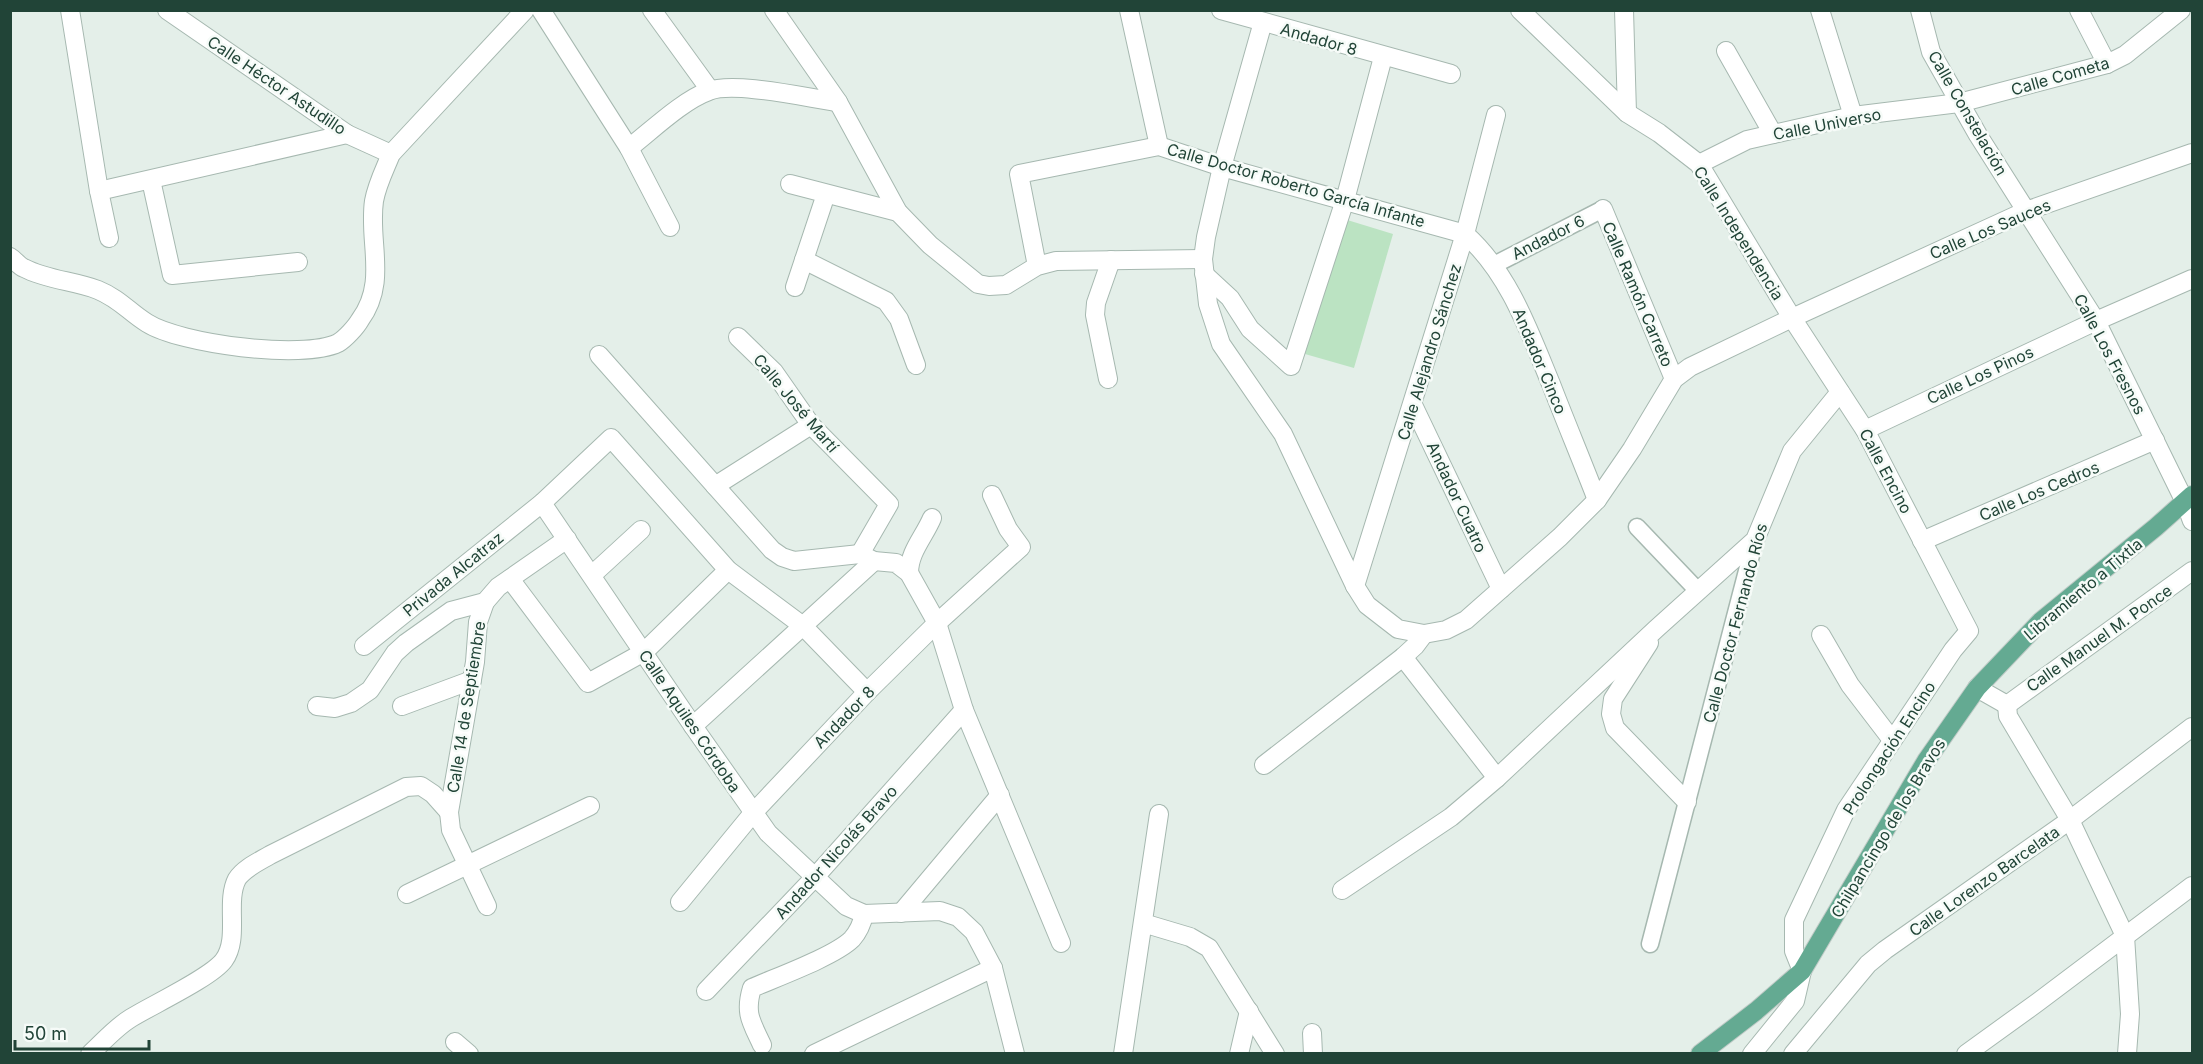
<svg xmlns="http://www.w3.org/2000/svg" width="2203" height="1064" font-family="Inter,sans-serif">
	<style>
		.green { fill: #bbe3c2 }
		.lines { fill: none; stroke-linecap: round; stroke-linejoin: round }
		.pedestrian-casing { stroke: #a6b8b0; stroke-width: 19 }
		.minor-casing { stroke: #a6b8b0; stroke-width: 20 }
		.tertiary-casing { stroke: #a6b8b0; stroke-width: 20 }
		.primary-casing { stroke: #c1cbc7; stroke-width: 20 }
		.pedestrian { stroke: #fff; stroke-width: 16 }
		.minor { stroke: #fff; stroke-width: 18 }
		.tertiary { stroke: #fff; stroke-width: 18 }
		.primary { stroke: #64aa92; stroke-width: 18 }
		.labels { text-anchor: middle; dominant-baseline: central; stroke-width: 5; stroke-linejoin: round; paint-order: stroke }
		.street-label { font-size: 16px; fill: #214437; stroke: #f6fbf8 }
	</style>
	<rect width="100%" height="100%" fill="#e4efe9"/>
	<path class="green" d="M 1344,219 L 1393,234 L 1354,368 L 1305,354 Z"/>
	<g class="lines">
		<defs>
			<g id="pedestrian">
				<path d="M 1494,265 L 1603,209"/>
				<path d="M 1637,527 L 1698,591"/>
				<path d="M 1650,944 L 1755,540"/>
			</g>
			<g id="minor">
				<path d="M 70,10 L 99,191 L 109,238"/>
				<path d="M 167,10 L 347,134 L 391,154"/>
				<path d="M 541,10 L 629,148 L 670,227"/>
				<path d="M 652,10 L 710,90"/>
				<path d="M 774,10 L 838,102 L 898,212 L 930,245 L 978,284 L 989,286 L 1006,285 L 1037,266 L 1056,261 L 1203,259"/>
				<path d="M 1129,10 L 1159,146"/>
				<path d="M 1221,10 L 1451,74"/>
				<path d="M 1520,10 L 1627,113 L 1659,133 L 1699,164 L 1792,318 L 1865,430 L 1969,631 L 1953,650 L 1846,810 L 1794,920 L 1794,951 L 1802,971"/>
				<path d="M 1624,10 L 1627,113"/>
				<path d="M 1820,10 L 1853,116"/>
				<path d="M 1920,10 L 1931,52 L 1978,135 L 2096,321 L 2185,502 L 2192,521"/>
				<path d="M 2079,10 L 2107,64"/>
				<path d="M 1263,22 L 1222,167 L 1206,237 L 1203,259 L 1208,304 L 1221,344 L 1283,434 L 1355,586 L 1367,605 L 1398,629 L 1424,634 L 1446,630 L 1466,620 L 1560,537 L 1597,500 L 1632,449 L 1674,379 L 1690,367 L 1792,318 L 2026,211 L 2192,153"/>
				<path d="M 1726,51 L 1773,134"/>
				<path d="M 629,148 C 651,131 683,100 709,91 C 734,81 808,98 838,102"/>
				<path d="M 1699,164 L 1747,140 L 1853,116 L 1959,103 L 2107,64 L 2125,55 L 2181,10"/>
				<path d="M 151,180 L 172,275 L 298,262"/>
				<path d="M 790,184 L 898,212"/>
				<path d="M 99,191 L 347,134"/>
				<path d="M 1603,209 L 1674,379"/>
				<path d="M 10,257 C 15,260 19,266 24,268 C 47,280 75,281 98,290 C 120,299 129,312 147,323 C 180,344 303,360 338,343 C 345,339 356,327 360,320 C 388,282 368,242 374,201 C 377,184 385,169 391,154 L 525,10"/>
				<path d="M 804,260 L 886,301 L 899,319 L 916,365"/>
				<path d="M 1037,266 L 1019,174 L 1159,146 L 1222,167 L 1465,234 C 1509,273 1529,331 1551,384 C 1566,423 1582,461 1597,500"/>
				<path d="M 1204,274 L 1230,298 L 1250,329 L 1291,366 L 1345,200 L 1383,57"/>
				<path d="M 795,287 L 826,194"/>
				<path d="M 738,337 L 774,372 L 811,425 L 889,504 L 860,554"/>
				<path d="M 599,355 L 772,550 L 782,557 L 794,561 L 860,554 L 874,561 L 896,563 L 909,573 L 937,623 L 964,710 L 1061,943"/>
				<path d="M 1108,379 L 1095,315 L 1096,303 L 1111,260"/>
				<path d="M 1413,405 L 1501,589"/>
				<path d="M 1865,430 L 2096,321 L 2192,279"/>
				<path d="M 715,486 L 811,425"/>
				<path d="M 542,503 L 693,726 L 768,833 L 846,906 L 864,914 L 940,911 L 958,917 L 974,932 L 993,968 L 1015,1054"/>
				<path d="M 1922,541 L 2155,440"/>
				<path d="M 909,573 C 909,552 924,537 932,518"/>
				<path d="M 592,575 L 641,530"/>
				<path d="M 510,579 L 588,683 L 644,652 L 728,570"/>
				<path d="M 1355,586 L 1465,234 L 1496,115"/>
				<path d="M 485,602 L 478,622 L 475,662 L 449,812 L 451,830 L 487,906"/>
				<path d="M 1821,635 L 1850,685 L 1892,740"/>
				<path d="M 1649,643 L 1613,699 L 1611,714 L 1615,728 L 1687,802"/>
				<path d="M 364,646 L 542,503 L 611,438 L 728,570 L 803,626 L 867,692"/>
				<path d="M 1403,657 L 1497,778"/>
				<path d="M 1977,688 L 2007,705"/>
				<path d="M 2007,705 L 2008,716 L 2070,820 L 2125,936 L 2130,1014 L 2127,1054"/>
				<path d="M 2007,705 L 2192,571"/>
				<path d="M 317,706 L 335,708 L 351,703 L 370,690 L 395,653 L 406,643 L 451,611 L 485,602 L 498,587 L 567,539"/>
				<path d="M 402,706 L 472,680"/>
				<path d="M 693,726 L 874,561"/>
				<path d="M 1264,765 L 1403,657 L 1415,646 L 1424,634"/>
				<path d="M 1342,890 L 1451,817 L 1497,778 L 1656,629 L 1755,540 L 1792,451 L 1840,392"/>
				<path d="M 407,894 L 590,806"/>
				<path d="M 680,902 L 753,813 L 867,692 L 937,623 L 1021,547 L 1008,529 L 992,495"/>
				<path d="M 901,913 L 1000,795"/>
				<path d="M 1143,923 L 1190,937 L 1209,948 L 1275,1054"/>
				<path d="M 706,991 L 815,877 L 964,710"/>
				<path d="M 1312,1033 L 1313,1054"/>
				<path d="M 455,1042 L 469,1054"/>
				<path d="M 762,1045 C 752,1023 744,1014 752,988 C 777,977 835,956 852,939 C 859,931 862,924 864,914"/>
				<path d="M 90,1054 C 103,1042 116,1027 131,1018 C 152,1005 212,977 224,960 C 240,938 225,902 237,879 C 244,868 260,861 270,855 L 406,787 L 421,786 L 433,794 L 449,812"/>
				<path d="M 814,1054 L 993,968"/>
				<path d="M 1123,1054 L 1159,814"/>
				<path d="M 1239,1054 L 1249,1011"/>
				<path d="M 1793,1054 L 1868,964 L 1885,950 L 2070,820 L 2192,727"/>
				<path d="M 1966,1054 L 2038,1002 L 2192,886"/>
			</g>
			<path id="tertiary" d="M 1752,1054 L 1795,1001 L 1802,971"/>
			<path id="primary" d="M 1700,1054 L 1756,1011 L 1802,971 L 1926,761 L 1977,688 L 2041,621 L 2156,527 L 2192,495"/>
		</defs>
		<use href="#pedestrian" class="pedestrian-casing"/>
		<use href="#minor" class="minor-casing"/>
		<use href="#tertiary" class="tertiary-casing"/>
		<use href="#primary" class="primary-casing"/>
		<use href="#pedestrian" class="pedestrian"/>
		<use href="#minor" class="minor"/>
		<use href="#tertiary" class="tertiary"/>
		<use href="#primary" class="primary"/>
	</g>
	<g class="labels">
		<g class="street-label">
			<text transform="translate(1319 39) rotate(16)">Andador 8</text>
			<text transform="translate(2060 76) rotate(-16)">Calle Cometa</text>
			<text transform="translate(277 85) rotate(34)">Calle Héctor Astudillo</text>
			<text transform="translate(1968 113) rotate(60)">Calle Constelación</text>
			<text transform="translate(1827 124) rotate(-11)">Calle Universo</text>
			<text transform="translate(1296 185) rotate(16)">Calle Doctor Roberto García Infante</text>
			<text transform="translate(1990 229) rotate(-23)">Calle Los Sauces</text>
			<text transform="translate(1739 233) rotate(58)">Calle Independencia</text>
			<text transform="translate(1548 237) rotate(-27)">Andador 6</text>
			<text transform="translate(1638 294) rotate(67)">Calle Ramón Carreto</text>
			<text transform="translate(1429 352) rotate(-73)">Calle Alejandro Sánchez</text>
			<text transform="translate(2110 354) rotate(62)">Calle Los Fresnos</text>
			<text transform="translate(1540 361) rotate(67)">Andador Cinco</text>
			<text transform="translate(1980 375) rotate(-25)">Calle Los Pinos</text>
			<text transform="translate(796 403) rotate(50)">Calle José Martí</text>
			<text transform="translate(1886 471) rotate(62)">Calle Encino</text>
			<text transform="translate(2039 491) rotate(-23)">Calle Los Cedros</text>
			<text transform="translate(1457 497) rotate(65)">Andador Cuatro</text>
			<text transform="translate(453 574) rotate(-39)">Privada Alcatraz</text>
			<text transform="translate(2083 589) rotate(-40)">Libramiento a Tixtla</text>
			<text transform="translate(1735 623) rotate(-75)">Calle Doctor Fernando Ríos</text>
			<text transform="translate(2099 638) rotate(-35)">Calle Manuel M. Ponce</text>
			<text transform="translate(466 707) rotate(-81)">Calle 14 de Septiembre</text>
			<text transform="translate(844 717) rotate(-46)">Andador 8</text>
			<text transform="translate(690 721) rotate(56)">Calle Aquiles Córdoba</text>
			<text transform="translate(1889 748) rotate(-57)">Prolongación Encino</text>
			<text transform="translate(1888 828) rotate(-59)">Chilpancingo de los Bravos</text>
			<text transform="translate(836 852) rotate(-48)">Andador Nicolás Bravo</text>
			<text transform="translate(1984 881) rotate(-35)">Calle Lorenzo Barcelata</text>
		</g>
	</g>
	<rect width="2203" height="1064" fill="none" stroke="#214437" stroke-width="24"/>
	<path d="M15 1040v9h134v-9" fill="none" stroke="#214437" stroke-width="3"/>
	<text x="24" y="1040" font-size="18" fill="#214437" stroke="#f6fbf8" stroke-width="4.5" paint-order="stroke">50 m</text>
</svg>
